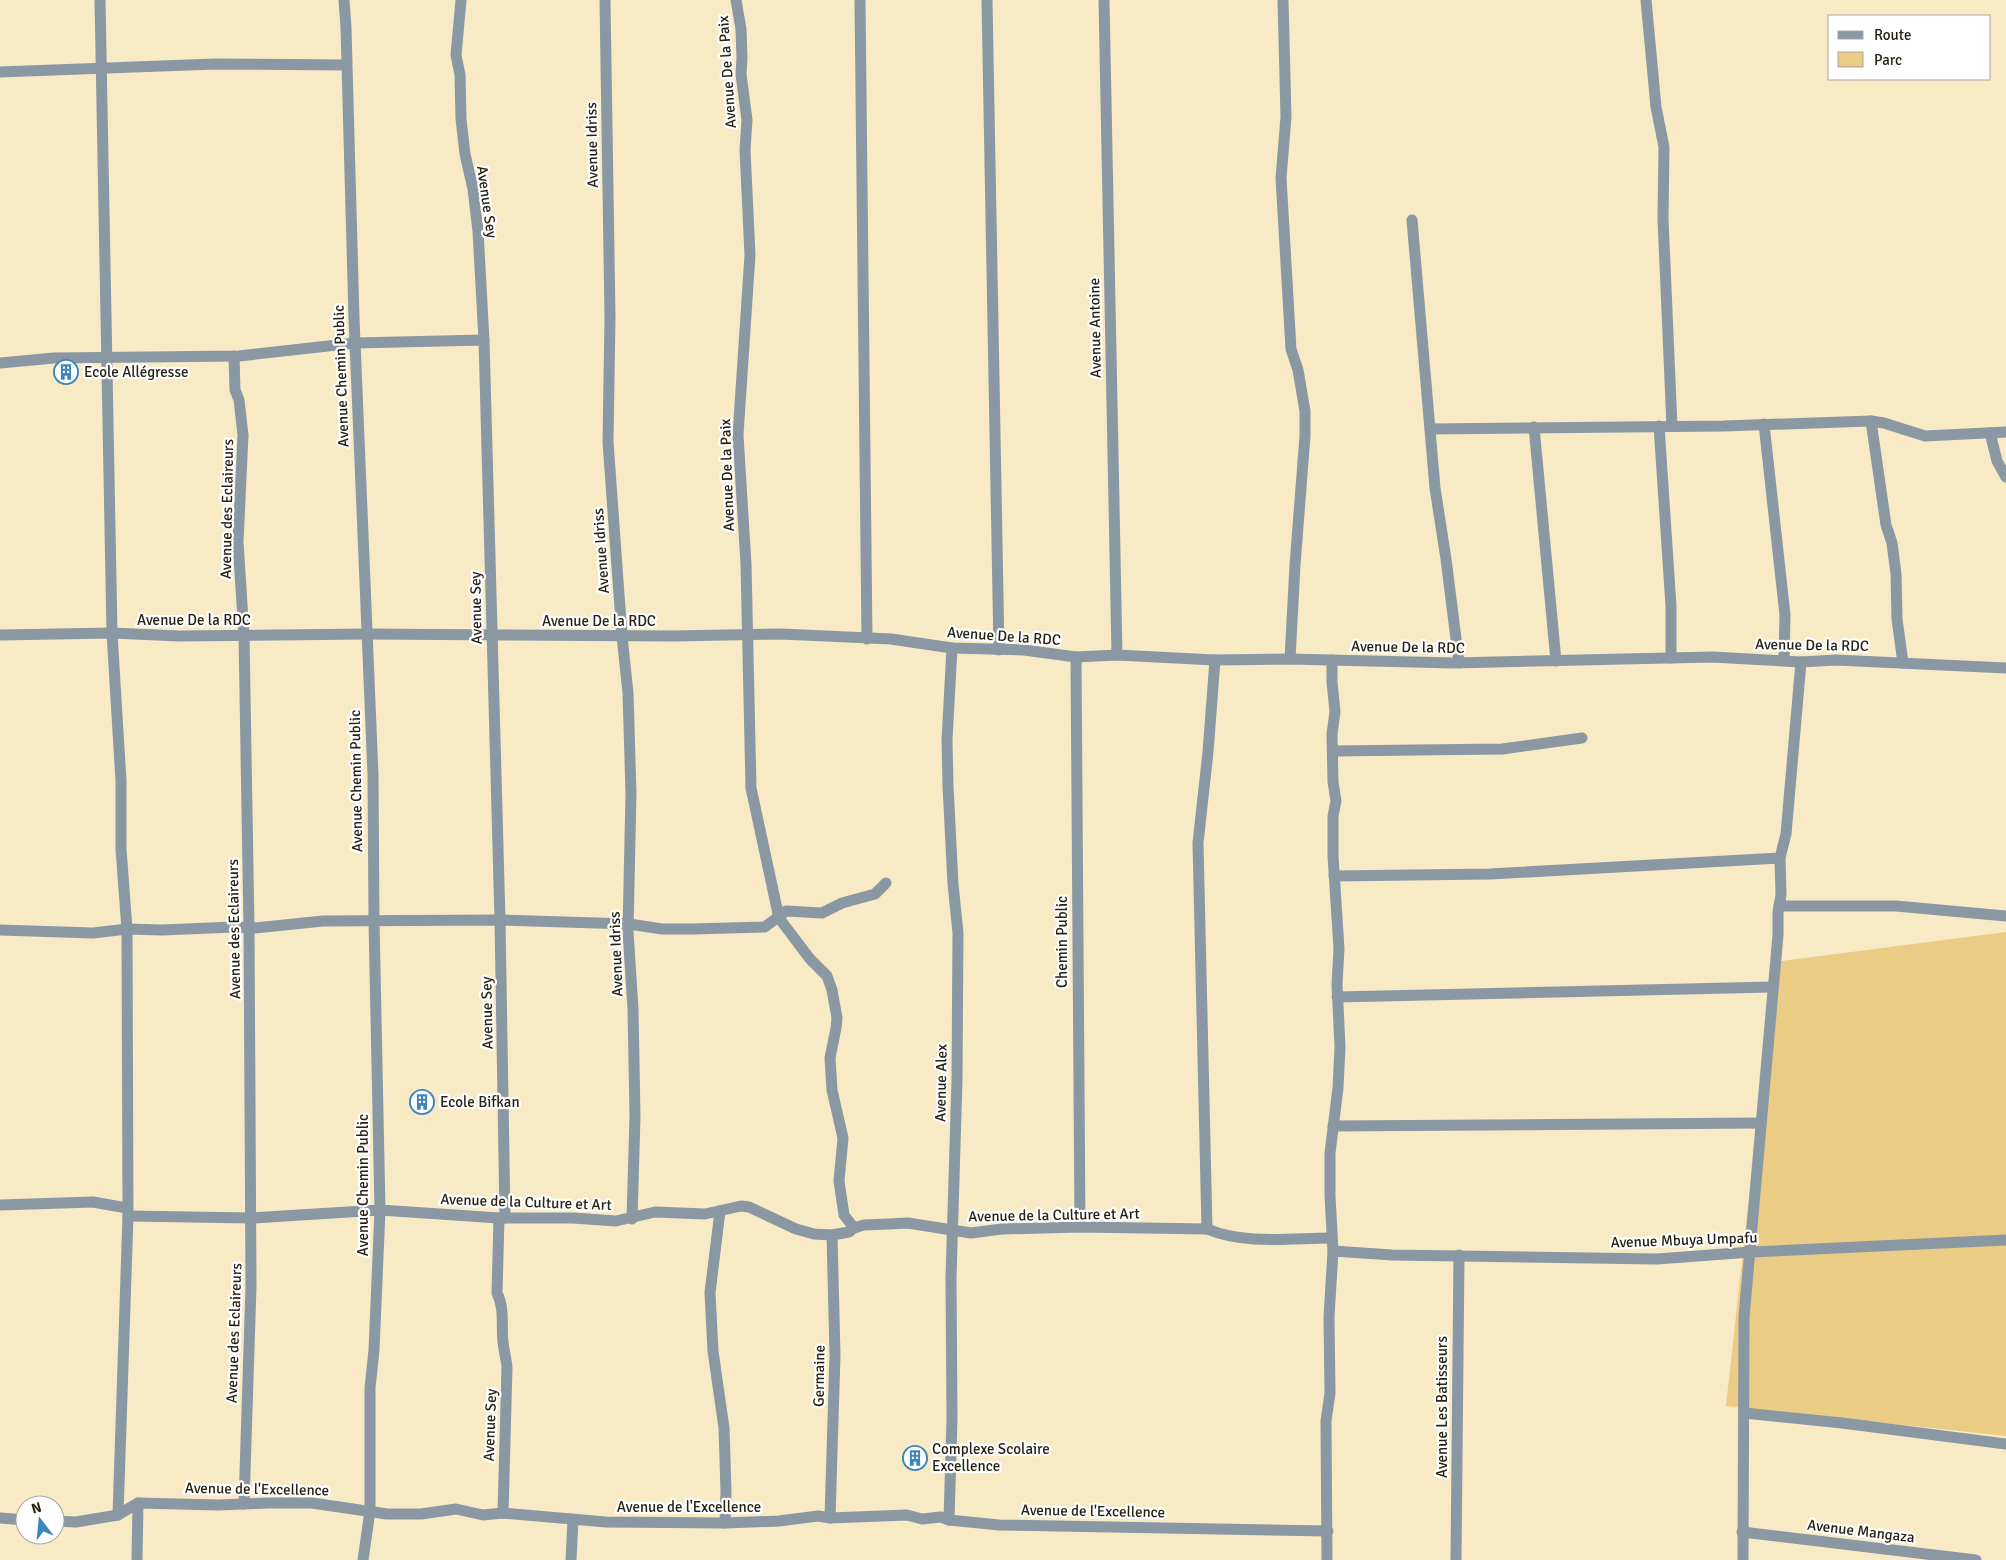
<svg xmlns="http://www.w3.org/2000/svg" width="2006" height="1560" font-family="Signika,sans-serif">
	<style>
		.green { fill: #eacc85 }
		.lines { fill: none; stroke-linecap: round; stroke-linejoin: round }
		.minor { stroke: #8a98a3; stroke-width: 11 }
		.labels { text-anchor: middle; dominant-baseline: central; stroke-width: 4.5; stroke-linejoin: round; paint-order: stroke }
		.street-label { font-size: 15px; fill: #272214; stroke: #fff }
		.poi-label { font-size: 15px; fill: #272214; stroke: #fff; text-anchor: start }
	</style>
	<rect width="100%" height="100%" fill="#f9eac6"/>
	<path class="green" d="M 2006,932 L 2006,1436 L 1726,1406 L 1775,962 Z"/>
	<g class="lines">
		<g class="minor">
			<path d="M 100,0 L 112,633 L 121,781 L 121,849 L 127,929 L 128,1216 L 118,1515"/>
			<path d="M 344,0 L 346,28 L 354,318 L 373,775 L 374,921 L 380,1210 L 374,1350 L 370,1388 L 370,1511 L 363,1560"/>
			<path d="M 461,0 L 456,55 L 460,75 L 461,119 L 465,154 L 473,189 L 478,231 L 484,340 L 500,920 L 505,1218"/>
			<path d="M 605,0 L 610,317 L 608,442 L 622,636 L 628,693 L 631,793 L 628,931 L 633,1009 L 635,1116 L 632,1219"/>
			<path d="M 736,0 L 741,29 L 742,58 L 741,74 L 747,120 L 745,150 L 750,255 L 738,435 L 746,564 L 751,788 L 779,918 L 810,959 L 827,976 L 832,990 L 837,1018 L 836,1028 L 830,1058 L 832,1090 L 843,1138 L 839,1181 L 844,1215 L 854,1228"/>
			<path d="M 860,0 L 867,639"/>
			<path d="M 987,0 L 999,650"/>
			<path d="M 1104,0 L 1117,655"/>
			<path d="M 1283,0 L 1286,117 L 1281,178 L 1291,349 L 1298,370 L 1305,411 L 1305,436 L 1295,565 L 1290,659"/>
			<path d="M 1646,0 L 1656,107 L 1664,147 L 1663,219 L 1672,426"/>
			<path d="M 0,72 L 215,64 L 346,65"/>
			<path d="M 1412,220 L 1435,488 L 1446,559 L 1459,663"/>
			<path d="M 234,356 L 235,390 L 239,400 L 243,435 L 238,542 L 244,635 L 249,927 L 251,1286 L 244,1504"/>
			<path d="M 0,363 L 54,358 L 239,356 L 355,343 L 484,340"/>
			<path d="M 1871,421 L 1886,525 L 1892,543 L 1896,574 L 1897,619 L 1903,663"/>
			<path d="M 1764,424 L 1785,615 L 1784,660"/>
			<path d="M 1659,426 L 1671,606 L 1671,658"/>
			<path d="M 1534,427 L 1556,661"/>
			<path d="M 1430,429 L 1724,426 L 1871,421 L 1884,423 L 1925,436 L 2006,432"/>
			<path d="M 1990,433 L 1997,461 L 2006,477"/>
			<path d="M 0,635 L 112,633 L 179,636 L 366,634 L 674,636 L 781,634 L 891,639 L 952,648 L 1024,650 L 1076,657 L 1117,655 L 1215,660 L 1290,659 L 1453,663 L 1712,657 L 1801,662 L 1836,660 L 2006,668"/>
			<path d="M 1076,657 L 1080,1227"/>
			<path d="M 1333,751 L 1502,749 L 1582,738"/>
			<path d="M 1334,876 L 1490,874 L 1780,858"/>
			<path d="M 1779,906 L 1896,906 L 2006,916"/>
			<path d="M 0,930 L 93,933 L 127,929 L 162,930 L 234,927 L 255,928 L 323,921 L 500,920 L 629,924 L 662,929 L 693,929 L 765,927 L 786,911 L 822,913 L 842,903 L 875,894 L 886,883"/>
			<path d="M 1337,997 L 1772,987"/>
			<path d="M 1333,1126 L 1761,1123"/>
			<path d="M 0,1205 L 93,1202 L 127,1208"/>
			<path d="M 720,1211 L 710,1293 L 713,1351 L 724,1428 L 726,1492 L 725,1523"/>
			<path d="M 128,1216 L 252,1218 L 380,1210 L 499,1218 L 573,1218 L 616,1221 L 655,1212 L 705,1214 L 741,1206 L 749,1207 L 796,1229 L 814,1234 L 832,1235 L 849,1232 L 854,1228 L 864,1225 L 888,1224 L 908,1223 L 971,1233 L 1002,1229 L 1080,1227 L 1207,1229 C 1245,1245 1292,1238 1331,1238"/>
			<path d="M 499,1218 L 497,1293 C 505,1309 501,1326 503,1342 C 504,1351 506,1358 507,1367 L 503,1513"/>
			<path d="M 1207,1229 L 1198,843 L 1208,752 L 1215,660"/>
			<path d="M 1333,1251 L 1392,1255 L 1657,1259 L 1751,1252 L 2006,1240"/>
			<path d="M 1744,1413 L 1842,1423 L 2006,1444"/>
			<path d="M 0,1518 L 25,1520"/>
			<path d="M 830,1518 L 835,1355 L 832,1235"/>
			<path d="M 949,1520 L 952,1418 L 951,1278 L 957,1080 L 958,933 L 953,884 L 948,786 L 947,740 L 952,648"/>
			<path d="M 55,1521 L 76,1522 L 118,1515 L 138,1503 L 218,1505 L 270,1503 L 312,1503 L 387,1514 L 421,1514 L 456,1509 L 483,1515 L 503,1513 L 606,1522 L 725,1523 L 779,1521 L 818,1516 L 830,1518 L 907,1515 L 922,1519 L 941,1517 L 949,1520 L 999,1525 L 1328,1531"/>
			<path d="M 1742,1532 L 1976,1560"/>
			<path d="M 137,1560 L 138,1503"/>
			<path d="M 571,1560 L 573,1520"/>
			<path d="M 1327,1560 L 1326,1421 L 1330,1393 L 1329,1317 L 1333,1251 L 1330,1196 L 1330,1153 L 1338,1088 L 1340,1047 L 1337,984 L 1339,949 L 1333,856 L 1333,816 L 1336,801 L 1333,782 L 1332,734 L 1335,712 L 1332,682 L 1332,660"/>
			<path d="M 1456,1560 L 1459,1255"/>
			<path d="M 1743,1560 L 1744,1317 L 1778,935 L 1778,912 L 1781,895 L 1780,858 L 1786,834 L 1801,662"/>
		</g>
	</g>
	<defs>
		<symbol id="building-ring" viewBox="-11 -11 22 22"><circle r="9.5" fill="#fff" stroke="#3d86ba" stroke-width="1.5"/><path d="M-4-6H4V6H1V3H-1V6H-4ZM-2.5-4.3h1.7v1.8h-1.7ZM.8-4.3h1.7v1.8H.8ZM-2.5-1h1.7V.8h-1.7ZM.8-1h1.7V.8H.8Z" fill="#3d86ba"/></symbol>
	</defs>
	<g fill-rule="evenodd">
		<use href="#building-ring" x="52" y="358" width="28" height="28"/>
		<use href="#building-ring" x="408" y="1088" width="28" height="28"/>
		<use href="#building-ring" x="901" y="1444" width="28" height="28"/>
	</g>
	<g class="labels">
		<g class="street-label">
			<text transform="translate(727 72) rotate(-94)">Avenue De la Paix</text>
			<text transform="translate(592 145) rotate(-91)">Avenue Idriss</text>
			<text transform="translate(487 202) rotate(82)">Avenue Sey</text>
			<text transform="translate(1095 328) rotate(-91)">Avenue Antoine</text>
			<text transform="translate(341 376) rotate(-92)">Avenue Chemin Public</text>
			<text transform="translate(727 475) rotate(-92)">Avenue De la Paix</text>
			<text transform="translate(227 509) rotate(-89)">Avenue des Eclaireurs</text>
			<text transform="translate(601 551) rotate(-94)">Avenue Idriss</text>
			<text transform="translate(476 608) rotate(-91)">Avenue Sey</text>
			<text x="194" y="620">Avenue De la RDC</text>
			<text x="599" y="621">Avenue De la RDC</text>
			<text transform="translate(1004 636) rotate(4)">Avenue De la RDC</text>
			<text transform="translate(1812 645) rotate(1)">Avenue De la RDC</text>
			<text transform="translate(1408 647) rotate(1)">Avenue De la RDC</text>
			<text transform="translate(356 781) rotate(-91)">Avenue Chemin Public</text>
			<text transform="translate(234 929) rotate(-91)">Avenue des Eclaireurs</text>
			<text transform="translate(1062 942) rotate(-90)">Chemin Public</text>
			<text transform="translate(616 954) rotate(-92)">Avenue Idriss</text>
			<text transform="translate(487 1013) rotate(-91)">Avenue Sey</text>
			<text transform="translate(941 1083) rotate(-89)">Avenue Alex</text>
			<text transform="translate(363 1185) rotate(-90)">Avenue Chemin Public</text>
			<text transform="translate(526 1202) rotate(2)">Avenue de la Culture et Art</text>
			<text transform="translate(1054 1215) rotate(-1)">Avenue de la Culture et Art</text>
			<text transform="translate(1684 1240) rotate(-2)">Avenue Mbuya Umpafu</text>
			<text transform="translate(234 1333) rotate(-88)">Avenue des Eclaireurs</text>
			<text transform="translate(819 1376) rotate(-89)">Germaine</text>
			<text transform="translate(1442 1407) rotate(-90)">Avenue Les Batisseurs</text>
			<text transform="translate(490 1425) rotate(-88)">Avenue Sey</text>
			<text transform="translate(257 1489) rotate(1)">Avenue de l'Excellence</text>
			<text x="689" y="1507">Avenue de l'Excellence</text>
			<text transform="translate(1093 1511) rotate(1)">Avenue de l'Excellence</text>
			<text transform="translate(1861 1531) rotate(7)">Avenue Mangaza</text>
		</g>
		<g class="poi-label">
			<text x="84" y="372">Ecole Allégresse</text>
			<text x="440" y="1102">Ecole Bifkan</text>
			<text x="932" y="1449">Complexe Scolaire<tspan x="932" dy="17">Excellence</tspan></text>
		</g>
	</g>
	<rect x="1828" y="15" width="162" height="65" fill="#ffffff" stroke="#a9a7a1"/>
	<rect x="1838" y="31" width="25" height="8" fill="#8a98a3" stroke="#a9a7a1"/>
	<text x="1874" y="40" font-size="15" fill="#272214">Route</text>
	<rect x="1838" y="52" width="25" height="15" fill="#eacc85" stroke="#a9a7a1"/>
	<text x="1874" y="65" font-size="15" fill="#272214">Parc</text>
	<g transform="translate(40 1520) rotate(344)"><circle r="24" fill="#ffffff" stroke="#a9a7a1"/>
	<path d="M0-4L9 19L0 12L-9 19Z" fill="#3d86ba"/>
	<text y="-8" font-size="14" font-weight="bold" text-anchor="middle" fill="#272214">N</text>
	</g>
</svg>
